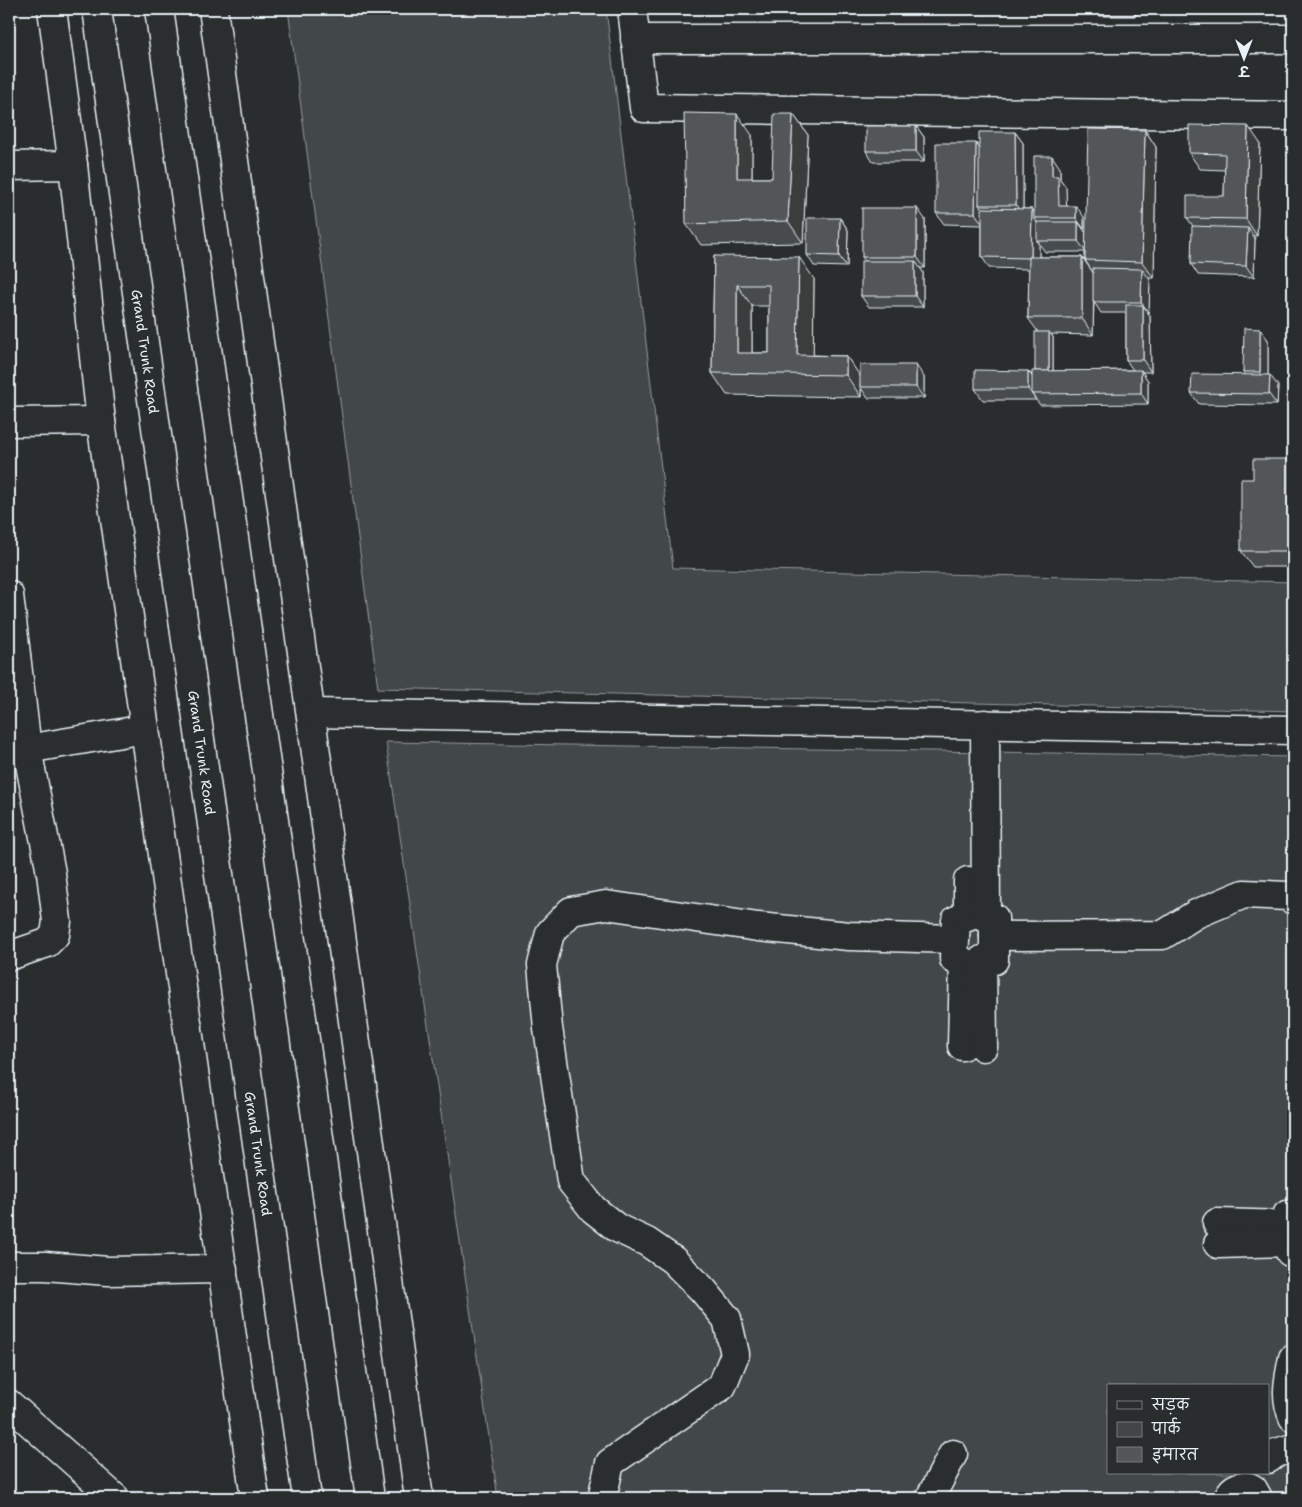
<svg xmlns="http://www.w3.org/2000/svg" width="1302" height="1507" font-family="'Shantell Sans','Playpen Sans Deva',sans-serif">
	<style>
		.green { fill: #424648; stroke: #959ca0; fill-rule: evenodd }
		.lines { fill: none; stroke-linecap: round; stroke-linejoin: round }
		.minor-casing { stroke: #e8f1f8; stroke-width: 31 }
		.highway-casing { stroke: #e8f1f8; stroke-width: 31 }
		.minor { stroke: #2a2d2e; stroke-width: 28 }
		.highway { stroke: #2a2d2e; stroke-width: 28 }
		.wall { fill: #474b4d; stroke: #e8f1f8; fill-rule: evenodd }
		.shaded-wall { fill: #3a3d3e; stroke: #e8f1f8 }
		.building { fill: #535759; stroke: #e8f1f8; fill-rule: evenodd }
		.labels { text-anchor: middle; dominant-baseline: central; stroke-width: 5; stroke-linejoin: round; paint-order: stroke }
		.street-label { font-size: 14px; fill: #e8f1f8; stroke: #2a2d2e }
	</style>
	<rect width="100%" height="100%" fill="#2a2d2e"/>
	<filter id="ink" filterUnits="userSpaceOnUse"><feTurbulence type="fractalNoise" baseFrequency=".02" numOctaves="2"/><feDisplacementMap in="SourceGraphic" scale="10" xChannelSelector="R" yChannelSelector="G"/><feConvolveMatrix kernelMatrix="1 2 1 2 8 2 1 2 1" color-interpolation-filters="sRGB"/></filter>
	<g filter="url(#ink)">
		<g class="green">
			<path d="M 288,9 L 606,9 L 673,568 L 1293,582 L 1293,711 L 378,688 Z"/>
			<path d="M 386,742 L 1293,757 L 1293,1498 L 498,1498 ZM 1108,1386 L 1268,1386 L 1268,1473 L 1108,1473 Z"/>
		</g>
		<g class="lines">
			<defs>
				<g id="minor">
					<path d="M 52,9 L 73,165 L 101,421 L 255,1498"/>
					<path d="M 213,9 L 419,1498"/>
					<path d="M 632,9 L 644,108 L 1293,116"/>
					<path d="M 635,39 L 1293,39"/>
					<path d="M 9,166 L 73,165"/>
					<path d="M 9,422 L 101,421"/>
					<path d="M 9,595 L 27,749 L 51,873 L 57,921 L 55,935 L 47,943 L 9,956"/>
					<path d="M 312,713 L 1293,730"/>
					<path d="M 27,749 L 145,729"/>
					<path d="M 994,936 L 1163,935 L 1196,914 L 1244,894 L 1288,896 L 1293,900"/>
					<path d="M 962,1046 L 964,962 L 954,959 L 956,920 L 968,917 L 968,881"/>
					<path d="M 983,1047 L 982,960 L 994,960 L 994,918 L 986,918 L 985,724"/>
					<path d="M 1217,1223 L 1288,1225 L 1287,1215 L 1293,1214"/>
					<path d="M 1218,1244 L 1289,1242 L 1290,1252 L 1293,1252"/>
					<path d="M 9,1266 L 45,1266 L 108,1271 L 223,1269"/>
					<path d="M 1293,1358 C 1289,1379 1284,1396 1293,1417"/>
					<path d="M 9,1404 L 115,1498"/>
					<path d="M 1268,1459 L 1276,1453 L 1293,1448"/>
					<path d="M 605,1498 L 603,1494 L 610,1463 L 722,1386 L 735,1354 L 727,1319 L 703,1290 L 673,1260 L 647,1242 L 617,1228 L 593,1209 L 571,1181 L 548,1028 L 542,965 L 550,933 L 571,911 L 606,905 L 758,927 L 849,936 L 955,939"/>
					<path d="M 930,1498 L 953,1454"/>
					<path d="M 1228,1498 C 1232,1487 1243,1483 1253,1489 L 1258,1498"/>
				</g>
				<g id="highway">
					<path id="s1" d="M 97,9 L 307,1498"/>
					<path d="M 159,9 L 370,1498"/>
				</g>
			</defs>
			<use href="#minor" class="minor-casing"/>
			<use href="#highway" class="highway-casing"/>
			<use href="#minor" class="minor"/>
			<use href="#highway" class="highway"/>
		</g>
		<g class="wall">
			<path d="M 1095,9 L 1136,9 L 1136,16 L 1100,16 Z"/>
			<path d="M 1141,9 L 1176,9 L 1176,11 L 1143,11 Z"/>
			<path d="M 793,114 L 808,135 L 803,243 L 701,245 L 686,224 L 752,135 L 752,178 L 772,178 Z"/>
			<path d="M 916,126 L 924,137 L 924,162 L 873,162 L 866,151 Z"/>
			<path d="M 1145,130 L 1156,147 L 1154,278 L 1148,278 L 1150,280 L 1149,313 L 1148,313 L 1150,316 L 1151,372 L 1142,372 L 1148,381 L 1148,404 L 1040,405 L 1036,400 L 983,400 L 975,389 L 1028,371 L 1032,375 L 1035,371 L 1038,332 L 1028,318 L 1029,269 L 989,268 L 982,257 L 982,225 L 944,224 L 936,213 L 976,143 L 979,148 L 1015,132 L 1023,143 L 1023,209 L 1032,209 L 1034,212 L 1060,168 L 1060,179 L 1066,187 L 1066,206 L 1084,217 L 1084,229 L 1083,229 L 1086,233 ZM 1039,243 L 1045,252 L 1085,252 L 1085,260 L 1093,273 L 1082,257 L 1039,257 ZM 1094,302 L 1101,313 L 1126,313 L 1126,360 L 1133,370 L 1053,371 L 1053,337 L 1051,334 L 1093,335 Z"/>
			<path d="M 1260,143 L 1257,236 L 1253,236 L 1255,239 L 1254,277 L 1198,275 L 1191,264 L 1193,226 L 1187,218 L 1224,196 L 1225,170 L 1200,169 L 1189,153 Z"/>
			<path d="M 840,218 L 848,230 L 847,267 L 814,266 L 807,255 Z"/>
			<path d="M 925,219 L 925,268 L 920,268 L 923,272 L 923,307 L 869,307 L 861,296 L 865,261 L 862,257 Z"/>
			<path d="M 714,256 L 814,279 L 813,355 L 846,356 L 860,376 L 924,377 L 924,398 L 868,398 L 861,388 L 861,397 L 727,395 L 712,373 ZM 752,306 L 769,306 L 769,353 L 752,353 Z"/>
			<path d="M 1260,329 L 1268,340 L 1268,375 L 1278,386 L 1277,405 L 1199,404 L 1191,393 L 1245,375 L 1243,372 Z"/>
			<path d="M 1293,459 L 1293,567 L 1253,567 L 1241,551 L 1253,479 Z"/>
		</g>
		<g class="shaded-wall">
			<path d="M 1131,9 L 1136,9 L 1136,16 Z"/>
			<path d="M 737,114 L 752,135 L 752,200 L 737,178 Z"/>
			<path d="M 793,114 L 808,135 L 803,243 L 788,221 Z"/>
			<path d="M 916,126 L 924,137 L 924,162 L 916,151 Z"/>
			<path d="M 1248,126 L 1260,143 L 1257,236 L 1246,219 Z"/>
			<path d="M 1145,130 L 1156,147 L 1154,278 L 1142,262 Z"/>
			<path d="M 1015,132 L 1023,143 L 1023,216 L 1016,205 Z"/>
			<path d="M 976,143 L 984,155 L 979,205 L 983,210 L 983,225 L 975,213 Z"/>
			<path d="M 1052,156 L 1060,168 L 1060,179 L 1066,187 L 1067,217 L 1059,206 L 1052,176 Z"/>
			<path d="M 1076,206 L 1084,217 L 1084,229 L 1076,218 Z"/>
			<path d="M 917,208 L 925,219 L 925,268 L 917,257 Z"/>
			<path d="M 1032,209 L 1038,218 L 1034,218 L 1039,226 L 1037,241 L 1039,243 L 1039,269 L 1031,258 Z"/>
			<path d="M 840,218 L 848,230 L 847,267 L 839,256 Z"/>
			<path d="M 1078,222 L 1086,233 L 1086,252 L 1078,241 Z"/>
			<path d="M 1248,228 L 1255,239 L 1254,277 L 1246,266 Z"/>
			<path d="M 799,257 L 814,279 L 813,375 L 797,355 Z"/>
			<path d="M 1082,257 L 1094,274 L 1093,335 L 1082,318 Z"/>
			<path d="M 915,261 L 923,272 L 923,307 L 915,296 Z"/>
			<path d="M 1142,269 L 1150,280 L 1149,313 L 1141,302 Z"/>
			<path d="M 737,285 L 752,306 L 752,374 L 737,353 Z"/>
			<path d="M 1143,305 L 1150,316 L 1151,372 L 1143,360 Z"/>
			<path d="M 1260,329 L 1268,340 L 1268,383 L 1260,372 Z"/>
			<path d="M 1049,332 L 1053,337 L 1053,380 L 1049,375 Z"/>
			<path d="M 846,356 L 861,377 L 860,387 L 861,388 L 861,397 L 846,375 Z"/>
			<path d="M 916,365 L 924,377 L 924,398 L 916,387 Z"/>
			<path d="M 1141,370 L 1148,381 L 1148,404 L 1141,393 Z"/>
			<path d="M 1028,371 L 1036,382 L 1032,394 L 1036,400 L 1028,389 Z"/>
			<path d="M 1270,375 L 1278,386 L 1277,405 L 1269,394 Z"/>
		</g>
		<g class="building">
			<path d="M 684,113 L 737,114 L 737,178 L 772,178 L 774,114 L 793,114 L 788,221 L 686,224 Z"/>
			<path d="M 1189,125 L 1248,126 L 1246,219 L 1187,218 L 1187,196 L 1224,196 L 1225,154 L 1189,153 Z"/>
			<rect x="866" y="126" width="50" height="25"/>
			<path d="M 1088,129 L 1145,130 L 1142,262 L 1085,260 Z"/>
			<path d="M 979,132 L 1015,132 L 1016,205 L 979,205 Z"/>
			<path d="M 936,143 L 976,143 L 975,213 L 936,213 Z"/>
			<path d="M 1034,156 L 1052,156 L 1052,176 L 1058,176 L 1059,206 L 1076,206 L 1076,218 L 1034,218 Z"/>
			<rect x="862" y="208" width="55" height="49"/>
			<path d="M 982,208 L 1032,209 L 1031,257 L 1029,257 L 1029,258 L 982,257 Z"/>
			<path d="M 807,218 L 840,218 L 839,256 L 807,255 Z"/>
			<rect x="1037" y="222" width="41" height="19"/>
			<path d="M 1192,226 L 1248,228 L 1246,266 L 1191,264 Z"/>
			<path d="M 714,256 L 799,257 L 797,355 L 846,356 L 846,375 L 712,373 ZM 737,285 L 769,285 L 769,353 L 737,353 Z"/>
			<path d="M 1029,257 L 1082,257 L 1082,318 L 1028,318 Z"/>
			<rect x="861" y="261" width="54" height="35"/>
			<path d="M 1093,268 L 1142,269 L 1141,302 L 1093,302 Z"/>
			<rect x="1126" y="305" width="17" height="55"/>
			<path d="M 1244,328 L 1260,329 L 1260,372 L 1243,372 Z"/>
			<rect x="1035" y="332" width="14" height="39"/>
			<rect x="860" y="365" width="56" height="22"/>
			<path d="M 975,370 L 1028,371 L 1028,389 L 975,389 Z"/>
			<path d="M 1141,370 L 1141,393 L 1032,394 L 1032,371 Z"/>
			<path d="M 1192,374 L 1270,375 L 1269,394 L 1191,393 Z"/>
			<path d="M 1253,459 L 1293,459 L 1293,551 L 1241,551 L 1241,479 L 1253,479 Z"/>
		</g>
	</g>
	<g class="labels">
		<g class="street-label">
			<text stroke="none"><textPath href="#s1" startOffset="346">Grand Trunk Road</textPath></text>
			<text stroke="none"><textPath href="#s1" startOffset="751">Grand Trunk Road</textPath></text>
			<text stroke="none"><textPath href="#s1" startOffset="1156">Grand Trunk Road</textPath></text>
		</g>
	</g>
	<rect width="1302" height="1507" fill="none" stroke="#2a2d2e" stroke-width="30"/>
	<rect x="15" y="15" width="1272" height="1477" fill="none" stroke="#e8f1f8" stroke-width="2" filter="url(#ink)"/>
	<rect x="1107" y="1384" width="162" height="90" fill="#2a2d2e" stroke="#767b7f"/>
	<rect x="1117" y="1401" width="25" height="8" fill="#2a2d2e" stroke="#767b7f"/>
	<text x="1152" y="1410" font-size="15" fill="#e8f1f8">सड़क</text>
	<rect x="1117" y="1422" width="25" height="15" fill="#424648" stroke="#767b7f"/>
	<text x="1152" y="1434" font-size="15" fill="#e8f1f8">पार्क</text>
	<rect x="1117" y="1447" width="25" height="15" fill="#535759" stroke="#767b7f"/>
	<text x="1152" y="1460" font-size="15" fill="#e8f1f8">इमारत</text>
	<g transform="translate(1244 58) rotate(180)" stroke="#2a2d2e" stroke-width="4" paint-order="stroke">
	<path d="M0-4L9 19L0 12L-9 19Z" fill="#e8f1f8"/>
	<text y="-8" font-size="14" font-weight="bold" text-anchor="middle" fill="#e8f1f8">उ</text>
	</g>
</svg>
